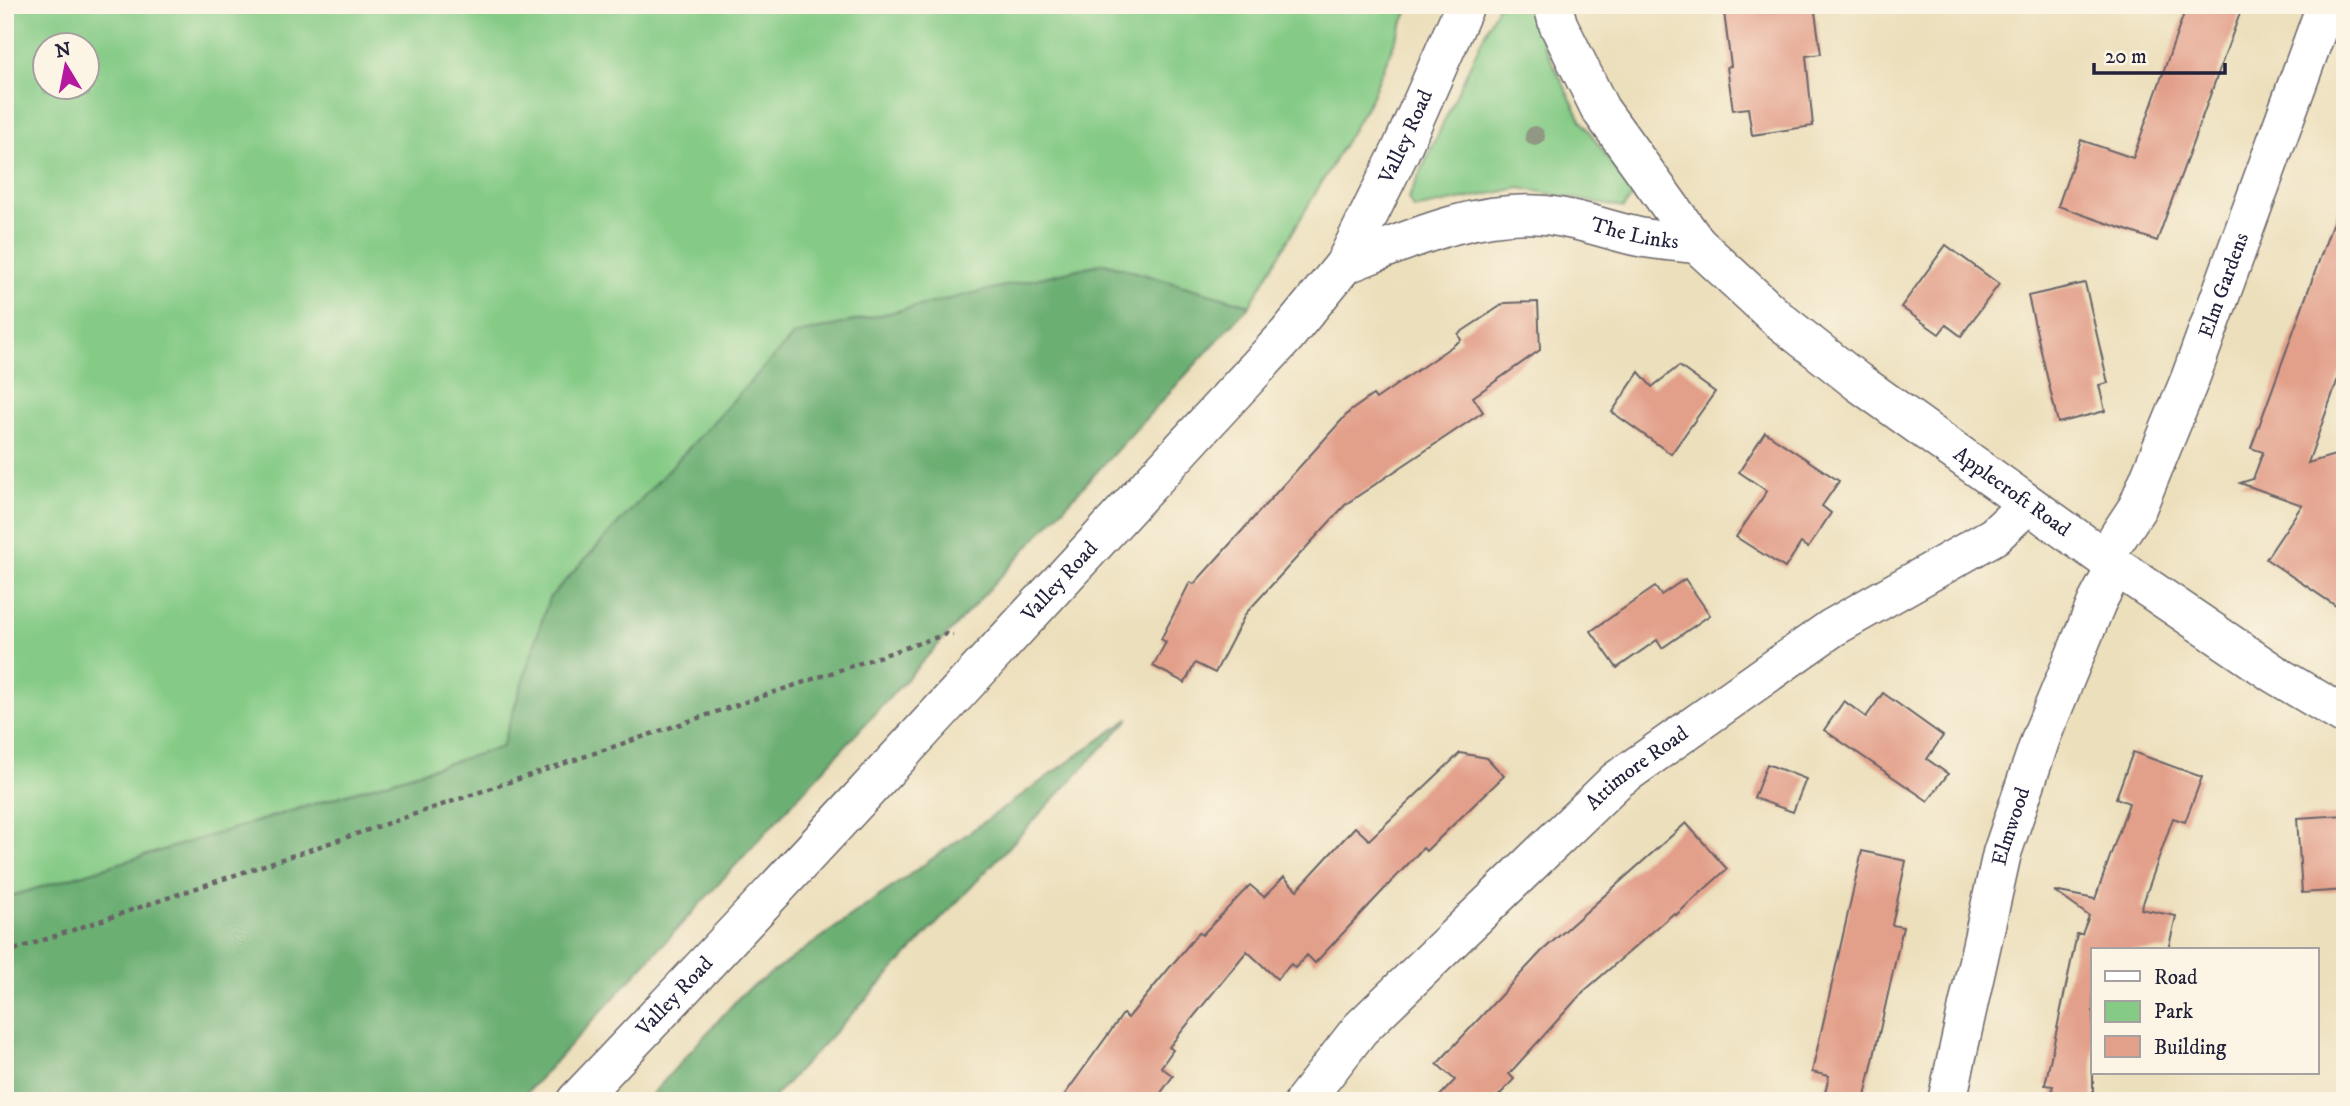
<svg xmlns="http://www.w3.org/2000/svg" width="2350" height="1106" font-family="'IM FELL DW Pica',serif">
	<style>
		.green { fill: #85cb86; stroke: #547660; stroke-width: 2; fill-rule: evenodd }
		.forest { fill: #6caf73; stroke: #476857; stroke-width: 2 }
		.building { fill: #e29f89 }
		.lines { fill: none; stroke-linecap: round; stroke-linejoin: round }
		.minor-casing { stroke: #696468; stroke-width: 41 }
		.major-casing { stroke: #696468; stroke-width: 41 }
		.path { stroke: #696468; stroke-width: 4.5; stroke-dasharray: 5 5; stroke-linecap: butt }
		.minor { stroke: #fff; stroke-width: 38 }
		.major { stroke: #fff; stroke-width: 38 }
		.tree { fill: #909883 }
		.labels { text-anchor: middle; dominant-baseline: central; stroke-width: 5; stroke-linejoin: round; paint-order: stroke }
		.street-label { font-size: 21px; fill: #22223b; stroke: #fcf5e5 }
	</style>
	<rect width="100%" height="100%" fill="#fcf5e5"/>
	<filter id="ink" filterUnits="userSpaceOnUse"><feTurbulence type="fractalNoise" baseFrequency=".0143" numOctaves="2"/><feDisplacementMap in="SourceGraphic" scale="14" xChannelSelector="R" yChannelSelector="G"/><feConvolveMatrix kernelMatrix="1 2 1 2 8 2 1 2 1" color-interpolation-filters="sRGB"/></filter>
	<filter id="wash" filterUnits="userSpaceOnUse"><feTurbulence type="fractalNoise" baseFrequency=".00686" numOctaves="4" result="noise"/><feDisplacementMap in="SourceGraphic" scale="28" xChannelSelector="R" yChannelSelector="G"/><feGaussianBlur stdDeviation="1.57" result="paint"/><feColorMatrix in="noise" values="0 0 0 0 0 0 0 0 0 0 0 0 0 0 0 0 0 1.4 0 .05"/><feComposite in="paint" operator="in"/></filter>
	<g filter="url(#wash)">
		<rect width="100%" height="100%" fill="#ecdfbc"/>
		<g class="green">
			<path d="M 5,5 L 1410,5 L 1371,98 L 1250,305 L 1104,263 L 550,598 L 502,747 L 5,898 ZM 46,46 L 88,46 L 88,88 L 46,88 Z"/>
			<path d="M 1498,5 L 1534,5 L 1543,43 L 1581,120 L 1634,195 L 1623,208 L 1520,188 L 1414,209 L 1408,199 Z"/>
		</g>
		<g class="forest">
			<path d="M 1104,263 L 1250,305 L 519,1101 L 5,1101 L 5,898 L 502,747 L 549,598 L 794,335 Z"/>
			<path d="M 1130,718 L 770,1101 L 646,1101 L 742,994 Z"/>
		</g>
		<g id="blocks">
			<g class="building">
				<path d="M 1723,5 L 1814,5 L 1821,54 L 1806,56 L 1813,126 L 1752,135 L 1748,108 L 1733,110 L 1727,67 L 1731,66 Z"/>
				<path d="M 2187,5 L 2243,5 L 2157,241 L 2058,206 L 2081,140 L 2133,158 Z"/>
				<path d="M 2340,203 L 2345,203 L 2345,359 L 2308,463 L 2345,452 L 2345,612 L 2266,559 L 2302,505 L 2240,483 L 2253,479 L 2263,452 L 2251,448 Z"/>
				<path d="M 1946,245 L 1999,284 L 1961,336 L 1946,325 L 1939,334 L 1901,307 Z"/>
				<path d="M 2085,283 L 2108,383 L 2099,385 L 2105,411 L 2058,423 L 2028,296 Z"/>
				<path d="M 1538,302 L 1540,350 L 1473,397 L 1483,412 L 1346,504 L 1246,613 L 1215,673 L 1195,663 L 1185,683 L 1153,666 L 1166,642 L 1161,639 L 1190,582 L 1194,584 L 1349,412 L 1373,395 L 1376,399 L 1461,340 L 1458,334 L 1505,303 Z"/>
				<path d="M 1679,366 L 1715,392 L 1671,454 L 1612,412 L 1639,372 L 1652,387 Z"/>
				<path d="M 1765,432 L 1839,481 L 1822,506 L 1831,513 L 1808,548 L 1801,543 L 1785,568 L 1736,537 L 1767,491 L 1739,472 Z"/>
				<path d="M 1685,579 L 1710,615 L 1662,648 L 1657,640 L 1617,668 L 1591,631 L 1655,587 L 1661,595 Z"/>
				<path d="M 1883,693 L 1943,736 L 1927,759 L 1948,774 L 1928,801 L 1824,730 L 1844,701 L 1866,717 Z"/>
				<path d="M 2133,752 L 2202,777 L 2185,822 L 2173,818 L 2141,909 L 2176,916 L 2168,950 L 2093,950 L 2093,1101 L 2050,1101 L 2053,1086 L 2045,1085 L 2077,934 L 2082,934 L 2089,916 L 2054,891 L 2095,899 L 2129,803 L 2116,798 Z"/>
				<path d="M 1460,753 L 1487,758 L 1504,776 L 1426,851 L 1423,848 L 1315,963 L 1307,955 L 1295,968 L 1291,964 L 1277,979 L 1247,951 L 1169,1047 L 1173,1050 L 1161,1067 L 1173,1076 L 1155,1101 L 1060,1101 L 1123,1014 L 1128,1018 L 1199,932 L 1202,935 L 1250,885 L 1264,897 L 1284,877 L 1297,890 L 1355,827 L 1369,840 Z"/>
				<path d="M 1767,764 L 1806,779 L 1793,812 L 1754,798 Z"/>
				<path d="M 2345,815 L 2345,849 L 2342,849 L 2345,890 L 2302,893 L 2297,818 Z"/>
				<path d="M 1686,823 L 1727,869 L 1676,915 L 1674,913 L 1583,992 L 1509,1074 L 1514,1079 L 1494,1101 L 1435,1101 L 1455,1080 L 1437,1064 L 1541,952 Z"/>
				<path d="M 1862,851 L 1906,861 L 1892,925 L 1903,927 L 1864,1101 L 1823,1101 L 1829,1076 L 1812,1072 Z"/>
			</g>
		</g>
	</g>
	<g filter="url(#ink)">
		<use href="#blocks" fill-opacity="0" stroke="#696468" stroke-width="2"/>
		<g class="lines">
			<defs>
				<g id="minor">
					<path id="s1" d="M 1553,5 L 1558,24 L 1600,109 L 1697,244 L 1778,319 L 1858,382 L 2104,558 L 2276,675 L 2345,716"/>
					<path id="s2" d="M 1344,265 C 1408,240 1474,209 1545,215 C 1577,218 1607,230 1639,237 C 1658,241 1678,242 1697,244"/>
					<path id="s3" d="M 2104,558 L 2137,508 L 2190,379 L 2326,5"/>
					<path id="s4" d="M 1304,1101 L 1360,1029 L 1617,780 L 1832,628 L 1994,536 L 2028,504"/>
					<path id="s5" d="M 1947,1101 L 2002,853 L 2042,735 L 2097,602 L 2116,566"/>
				</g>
				<g id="major">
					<path id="s6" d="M 576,1101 C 816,849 1051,591 1287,335 L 1344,265 L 1400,152 L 1465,5"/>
				</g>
			</defs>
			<use href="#minor" class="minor-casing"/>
			<use href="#major" class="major-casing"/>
			<path class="path" d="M 5,953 L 946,634 L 953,635"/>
			<use href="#minor" class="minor"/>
			<use href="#major" class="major"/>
		</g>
		<circle class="tree" cx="1535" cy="136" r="10"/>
	</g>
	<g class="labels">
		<g class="street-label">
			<text stroke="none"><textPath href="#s6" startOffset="1278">Valley Road</textPath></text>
			<text stroke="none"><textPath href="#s2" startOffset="301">The Links</textPath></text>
			<text stroke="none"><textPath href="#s3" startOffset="299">Elm Gardens</textPath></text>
			<text stroke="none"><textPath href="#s1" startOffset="682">Applecroft Road</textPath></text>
			<text stroke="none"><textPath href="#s6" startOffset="710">Valley Road</textPath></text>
			<text stroke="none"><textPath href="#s4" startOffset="472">Attimore Road</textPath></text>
			<text stroke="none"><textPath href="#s5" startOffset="282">Elmwood</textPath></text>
			<text stroke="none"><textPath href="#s6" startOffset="144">Valley Road</textPath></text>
		</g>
	</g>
	<rect width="2350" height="1106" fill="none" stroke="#fcf5e5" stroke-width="28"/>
	<rect x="2091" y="948" width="228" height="126" fill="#fcf5e5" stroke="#a5a1a1" stroke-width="2"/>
	<rect x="2105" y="971" width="35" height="10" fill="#ffffff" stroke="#a5a1a1" stroke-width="2"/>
	<text x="2154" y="984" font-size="21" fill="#22223b">Road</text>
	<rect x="2105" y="1001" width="35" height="21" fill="#85cb86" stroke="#a5a1a1" stroke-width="2"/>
	<text x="2154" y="1018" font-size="21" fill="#22223b">Park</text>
	<rect x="2105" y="1036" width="35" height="21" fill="#e29f89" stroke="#a5a1a1" stroke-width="2"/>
	<text x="2154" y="1054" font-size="21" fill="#22223b">Building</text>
	<g transform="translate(66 66) rotate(350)"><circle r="33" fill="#fcf5e5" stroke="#a5a1a1" stroke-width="2"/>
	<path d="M0-5L12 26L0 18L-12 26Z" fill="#b5179e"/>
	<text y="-10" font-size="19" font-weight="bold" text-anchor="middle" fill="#22223b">N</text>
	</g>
	<path d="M2094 63v10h131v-10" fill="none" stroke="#22223b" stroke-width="3.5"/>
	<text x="2105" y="63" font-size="21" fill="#22223b" stroke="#fcf5e5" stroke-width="5" paint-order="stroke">20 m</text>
</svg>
